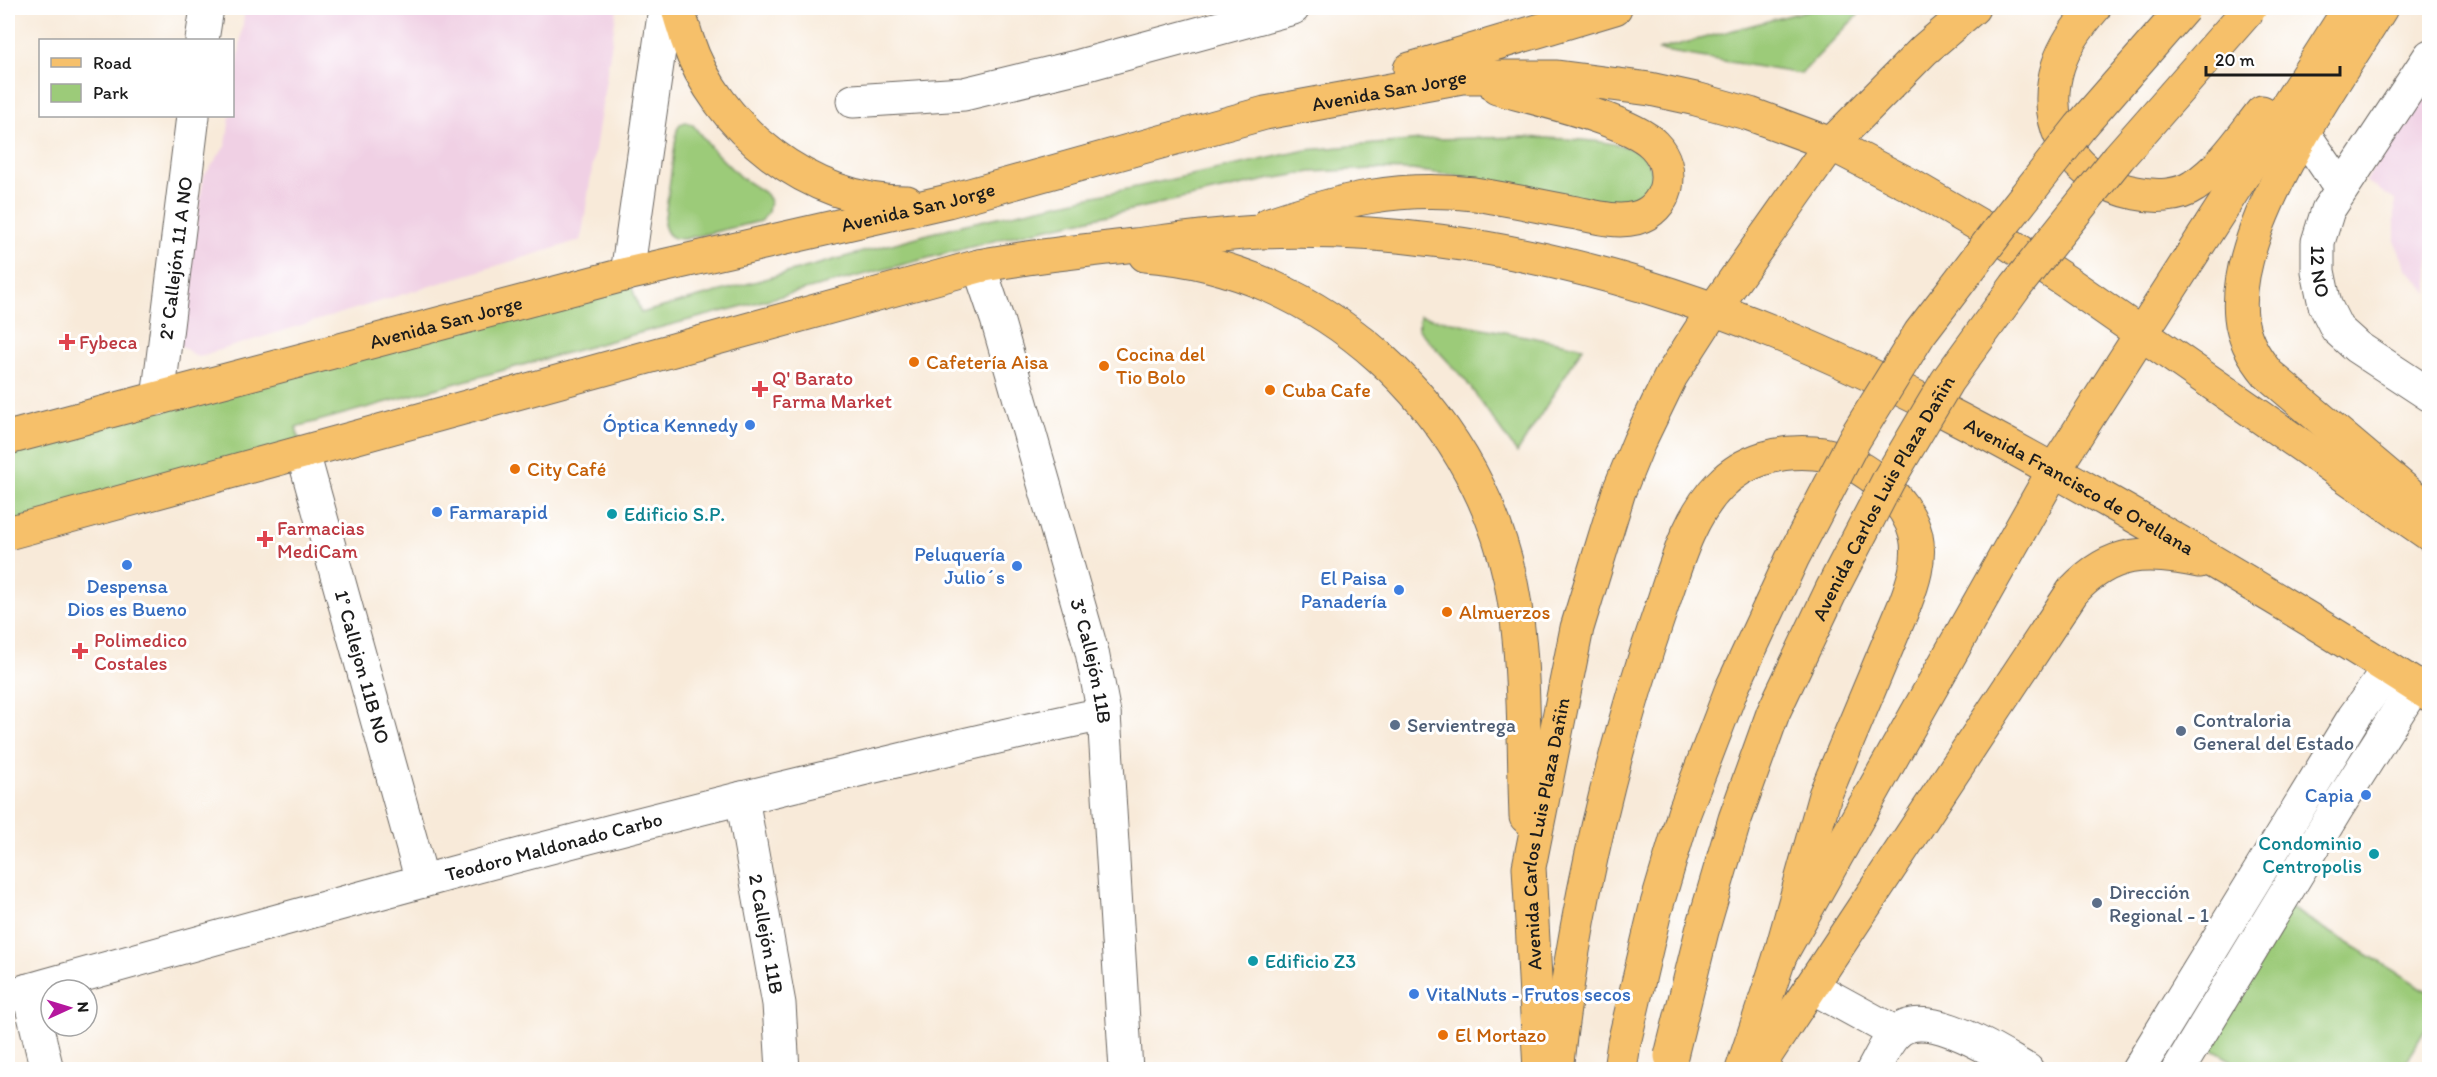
<svg xmlns="http://www.w3.org/2000/svg" width="2437" height="1077" font-family="Itim,sans-serif">
	<style>
		.built { fill: #f0d0e4 }
		.green { fill: #9ccb79; stroke: #5c744a; stroke-width: 1.5 }
		.lines { fill: none; stroke-linecap: round; stroke-linejoin: round }
		.minor-casing { stroke: #69645e; stroke-width: 35 }
		.major-casing { stroke: #69645e; stroke-width: 35 }
		.minor { stroke: #fff; stroke-width: 33 }
		.major { stroke: #f6c06b; stroke-width: 33 }
		.major-bridge-casing { stroke: #69645e; stroke-width: 35; stroke-linecap: butt }
		.major-bridge { stroke: #f6c06b; stroke-width: 33 }
		.health-dot { fill: #e0444e; stroke: #fff; stroke-width: 2 }
		.food-dot { fill: #e8710a; stroke: #fff; stroke-width: 2 }
		.shop-dot { fill: #3f7fe0; stroke: #fff; stroke-width: 2 }
		.culture-dot { fill: #0f9aa8; stroke: #fff; stroke-width: 2 }
		.service-dot { fill: #5c6f8a; stroke: #fff; stroke-width: 2 }
		.labels { text-anchor: middle; dominant-baseline: central; stroke-width: 6; stroke-linejoin: round; paint-order: stroke }
		.street-label { font-size: 20px; fill: #1c1c1c; stroke: #fff }
		.health-label { font-size: 20px; fill: #be3a42; stroke: #fff; text-anchor: start }
		.food-label { font-size: 20px; fill: #c56008; stroke: #fff; text-anchor: start }
		.shop-label { font-size: 20px; fill: #366cbe; stroke: #fff; text-anchor: end }
		.culture-label { font-size: 20px; fill: #0d838f; stroke: #fff; text-anchor: start }
		.service-label { font-size: 20px; fill: #4e5e75; stroke: #fff; text-anchor: start }
	</style>
	<rect width="100%" height="100%" fill="#fff"/>
	<filter id="ink" filterUnits="userSpaceOnUse"><feTurbulence type="fractalNoise" baseFrequency=".0167" numOctaves="2"/><feDisplacementMap in="SourceGraphic" scale="12" xChannelSelector="R" yChannelSelector="G"/><feConvolveMatrix kernelMatrix="1 2 1 2 8 2 1 2 1" color-interpolation-filters="sRGB"/></filter>
	<filter id="wash" filterUnits="userSpaceOnUse"><feTurbulence type="fractalNoise" baseFrequency=".008" numOctaves="4" result="noise"/><feDisplacementMap in="SourceGraphic" scale="24" xChannelSelector="R" yChannelSelector="G"/><feGaussianBlur stdDeviation="1.35" result="paint"/><feColorMatrix in="noise" values="0 0 0 0 0 0 0 0 0 0 0 0 0 0 0 0 0 1.4 0 .05"/><feComposite in="paint" operator="in"/></filter>
	<g filter="url(#wash)">
		<rect width="100%" height="100%" fill="#f8ead9"/>
		<g class="built">
			<path d="M 245,8 L 617,8 L 581,240 L 197,357 L 177,343 L 204,176 L 226,145 L 230,116 L 232,116 L 233,99 Z"/>
			<path d="M 2429,85 L 2429,293 L 2406,268 L 2395,242 L 2395,200 L 2365,181 Z"/>
		</g>
		<g class="green">
			<path d="M 1817,8 L 1864,8 L 1801,74 L 1658,50 Z"/>
			<path d="M 686,122 L 693,125 L 711,148 L 740,177 L 765,193 L 770,201 L 768,212 L 761,221 L 684,239 C 672,239 667,236 664,224 L 677,130 L 680,124 Z"/>
			<path d="M 1526,137 C 1553,139 1623,138 1642,155 C 1648,160 1652,172 1656,179 L 1645,204 L 1610,208 L 1460,176 L 1412,170 L 1374,169 L 1311,172 L 1271,179 L 1013,236 L 643,332 L 296,427 L 303,453 L 8,533 L 8,438 L 627,274 L 641,313 L 957,226 L 1306,150 L 1433,139 Z"/>
			<path d="M 1420,316 L 1583,347 L 1517,453 L 1466,381 L 1418,329 Z"/>
			<path d="M 2289,907 L 2429,992 L 2429,1023 L 2402,1069 L 2246,1069 L 2206,1046 Z"/>
		</g>
	</g>
	<g filter="url(#ink)">
		<g class="lines">
			<defs>
				<g id="minor">
					<path d="M 202,40 L 207,8"/>
					<path id="s1" d="M 2430,56 L 2328,210 L 2318,242 L 2318,271 L 2325,305 L 2337,329 L 2357,347 L 2430,395"/>
					<path d="M 853,101 L 964,94 L 1080,66 L 1293,8"/>
					<path d="M 2304,134 L 2341,188"/>
					<path id="s2" d="M 979,266 L 997,319 L 1092,652 L 1104,714 L 1126,1070"/>
					<path d="M 627,274 L 665,8"/>
					<path id="s3" d="M 158,399 L 193,116"/>
					<path id="s4" d="M 303,453 L 422,881"/>
					<path id="s5" d="M 742,798 L 779,1004 L 783,1070"/>
					<path d="M 1812,987 L 1896,1033"/>
					<path d="M 28,990 L 47,1070"/>
					<path id="s6" d="M 8,996 C 283,919 559,841 837,775 C 926,754 1014,732 1104,714"/>
					<path d="M 1873,1070 C 1880,1058 1886,1043 1895,1034 C 1924,1003 1998,1054 2027,1070"/>
					<path d="M 2138,1070 L 2354,717 L 2388,670"/>
					<path d="M 2178,1070 L 2337,808 L 2415,685"/>
				</g>
				<g id="major">
					<path d="M 678,8 C 680,18 684,28 687,39 C 716,128 810,203 907,202"/>
					<path d="M 2094,8 C 2079,25 2065,44 2058,66 C 2039,128 2075,181 2136,193 C 2155,197 2178,197 2194,186 C 2222,168 2242,137 2262,112"/>
					<path d="M 2381,8 C 2334,84 2231,227 2241,317 C 2243,339 2254,357 2268,374 L 2430,511"/>
					<path d="M 1410,69 L 1615,8"/>
					<path d="M 1269,224 C 1342,200 1397,185 1474,194 C 1509,199 1543,207 1577,213 C 1596,217 1617,223 1636,218 C 1651,214 1662,202 1666,187 C 1669,172 1665,156 1654,145 C 1631,120 1533,98 1497,88"/>
					<path d="M 1145,255 C 1321,267 1473,408 1510,578 C 1526,653 1523,740 1526,817"/>
					<path id="s7" d="M 8,438 L 627,274 L 948,201 L 1265,113 L 1462,77 L 1557,77 L 1650,89 L 1696,99 L 1750,114 L 1831,144 L 1912,186 L 1991,232 L 2067,282 L 2430,535"/>
					<path id="s8" d="M 8,533 L 979,266 C 1031,256 1083,251 1135,245 C 1176,240 1218,234 1260,232 C 1319,230 1381,233 1440,241 C 1681,273 1885,374 2094,493 C 2207,557 2320,624 2430,695"/>
					<path id="s9" d="M 1540,1070 L 1529,867 L 1577,628 L 1619,491 L 1639,442 L 1671,376 L 1714,309 L 1831,144 L 1924,50 L 1973,8"/>
					<path d="M 1556,1070 C 1574,912 1609,759 1661,609 C 1675,568 1688,517 1720,485 C 1744,460 1780,450 1814,453 C 1856,456 1906,495 1916,536 C 1921,559 1913,583 1905,604 L 1825,795 L 1780,956"/>
					<path d="M 1620,1070 L 1624,1043"/>
					<path d="M 1742,1070 L 1780,956 L 2054,470 L 2350,8"/>
					<path d="M 1756,1070 L 2073,591 C 2112,549 2146,551 2199,561"/>
				</g>
			</defs>
			<use href="#minor" class="minor-casing"/>
			<use href="#major" class="major-casing"/>
			<use href="#minor" class="minor"/>
			<use href="#major" class="major"/>
			<defs>
				<g id="major-bridge">
					<path d="M 1624,1043 L 1655,911 L 1684,813 L 1732,688 L 1792,559 L 1855,438 L 1920,333 L 2001,227 L 2080,127 L 2184,8"/>
					<path id="s10" d="M 1671,1056 L 1702,931 L 1735,819 L 1773,713 L 1832,589 L 1889,479 L 1947,381 L 2016,286 L 2119,157 L 2250,8"/>
				</g>
			</defs>
			<use href="#major-bridge" class="major-bridge-casing"/>
			<use href="#major-bridge" class="major-bridge"/>
		</g>
	</g>
	<g class="health-dot">
		<path d="M64 333h6v6h6v6h-6v6h-6v-6h-6v-6h6z"/>
		<path d="M757 380h6v6h6v6h-6v6h-6v-6h-6v-6h6z"/>
		<path d="M262 530h6v6h6v6h-6v6h-6v-6h-6v-6h6z"/>
		<path d="M77 642h6v6h6v6h-6v6h-6v-6h-6v-6h6z"/>
	</g>
	<g class="food-dot">
		<circle cx="914" cy="362" r="6"/>
		<circle cx="1104" cy="366" r="6"/>
		<circle cx="1270" cy="390" r="6"/>
		<circle cx="515" cy="469" r="6"/>
		<circle cx="1447" cy="612" r="6"/>
		<circle cx="1443" cy="1035" r="6"/>
	</g>
	<g class="shop-dot">
		<circle cx="750" cy="425" r="6"/>
		<circle cx="437" cy="512" r="6"/>
		<circle cx="127" cy="565" r="6"/>
		<circle cx="1017" cy="566" r="6"/>
		<circle cx="1399" cy="590" r="6"/>
		<circle cx="2366" cy="795" r="6"/>
		<circle cx="1414" cy="994" r="6"/>
	</g>
	<g class="culture-dot">
		<circle cx="612" cy="514" r="6"/>
		<circle cx="2374" cy="854" r="6"/>
		<circle cx="1253" cy="961" r="6"/>
	</g>
	<g class="service-dot">
		<circle cx="1395" cy="725" r="6"/>
		<circle cx="2181" cy="731" r="6"/>
		<circle cx="2097" cy="903" r="6"/>
	</g>
	<g class="labels">
		<g class="street-label">
			<text stroke="none"><textPath href="#s7" startOffset="1425">Avenida San Jorge</textPath></text>
			<text stroke="none"><textPath href="#s7" startOffset="939">Avenida San Jorge</textPath></text>
			<text stroke="none"><textPath href="#s3" startOffset="142">2° Callejón 11 A NO</textPath></text>
			<text stroke="none"><textPath href="#s1" startOffset="248">12 NO</textPath></text>
			<text stroke="none"><textPath href="#s7" startOffset="453">Avenida San Jorge</textPath></text>
			<text stroke="none"><textPath href="#s8" startOffset="2160">Avenida Francisco de Orellana</textPath></text>
			<text stroke="none"><textPath href="#s10" startOffset="600">Avenida Carlos Luis Plaza Dañin</textPath></text>
			<text stroke="none"><textPath href="#s2" startOffset="411">3° Callejón 11B</textPath></text>
			<text stroke="none"><textPath href="#s4" startOffset="222">1° Callejon 11B NO</textPath></text>
			<text stroke="none"><textPath href="#s9" startOffset="238">Avenida Carlos Luis Plaza Dañin</textPath></text>
			<text stroke="none"><textPath href="#s6" startOffset="566">Teodoro Maldonado Carbo</textPath></text>
			<text stroke="none"><textPath href="#s5" startOffset="138">2 Callejón 11B</textPath></text>
		</g>
		<g class="health-label">
			<text x="79" y="342">Fybeca</text>
			<text x="772" y="378">Q' Barato<tspan x="772" dy="23">Farma Market</tspan></text>
			<text x="277" y="528">Farmacias<tspan x="277" dy="23">MediCam</tspan></text>
			<text x="94" y="640">Polimedico<tspan x="94" dy="23">Costales</tspan></text>
		</g>
		<g class="food-label">
			<text x="1116" y="354">Cocina del<tspan x="1116" dy="23">Tio Bolo</tspan></text>
			<text x="926" y="362">Cafetería Aisa</text>
			<text x="1282" y="390">Cuba Cafe</text>
			<text x="527" y="469">City Café</text>
			<text x="1459" y="612">Almuerzos</text>
			<text x="1455" y="1035">El Mortazo</text>
		</g>
		<g class="shop-label">
			<text x="738" y="425">Óptica Kennedy</text>
			<text x="449" y="512" text-anchor="start">Farmarapid</text>
			<text x="1005" y="554">Peluquería<tspan x="1005" dy="23">Julio´s</tspan></text>
			<text x="1387" y="578">El Paisa<tspan x="1387" dy="23">Panadería</tspan></text>
			<text x="127" y="586" text-anchor="middle">Despensa<tspan x="127" dy="23">Dios es Bueno</tspan></text>
			<text x="2354" y="795">Capia</text>
			<text x="1426" y="994" text-anchor="start">VitalNuts - Frutos secos</text>
		</g>
		<g class="culture-label">
			<text x="624" y="514">Edificio S.P.</text>
			<text x="2362" y="843" text-anchor="end">Condominio<tspan x="2362" dy="23">Centropolis</tspan></text>
			<text x="1265" y="961">Edificio Z3</text>
		</g>
		<g class="service-label">
			<text x="2193" y="720">Contraloria<tspan x="2193" dy="23">General del Estado</tspan></text>
			<text x="1407" y="725">Servientrega</text>
			<text x="2109" y="892">Dirección<tspan x="2109" dy="23">Regional - 1</tspan></text>
		</g>
	</g>
	<rect width="2437" height="1077" fill="none" stroke="#fff" stroke-width="30"/>
	<rect x="39" y="39" width="195" height="78" fill="#ffffff" stroke="#a4a4a4" stroke-width="1.5"/>
	<rect x="51" y="58" width="30" height="9" fill="#f6c06b" stroke="#a4a4a4" stroke-width="1.5"/>
	<text x="93" y="69" font-size="18" fill="#1c1c1c">Road</text>
	<rect x="51" y="84" width="30" height="18" fill="#9ccb79" stroke="#a4a4a4" stroke-width="1.5"/>
	<text x="93" y="99" font-size="18" fill="#1c1c1c">Park</text>
	<g transform="translate(69 1008) rotate(86)"><circle r="28" fill="#ffffff" stroke="#a4a4a4" stroke-width="1.5"/>
	<path d="M0-4.5L10 22L0 15L-10 22Z" fill="#b5179e"/>
	<text y="-9" font-size="16" font-weight="bold" text-anchor="middle" fill="#1c1c1c">N</text>
	</g>
	<path d="M2206 66v9h134v-9" fill="none" stroke="#1c1c1c" stroke-width="3"/>
	<text x="2215" y="66" font-size="18" fill="#1c1c1c" stroke="#ffffff" stroke-width="4.5" paint-order="stroke">20 m</text>
</svg>
